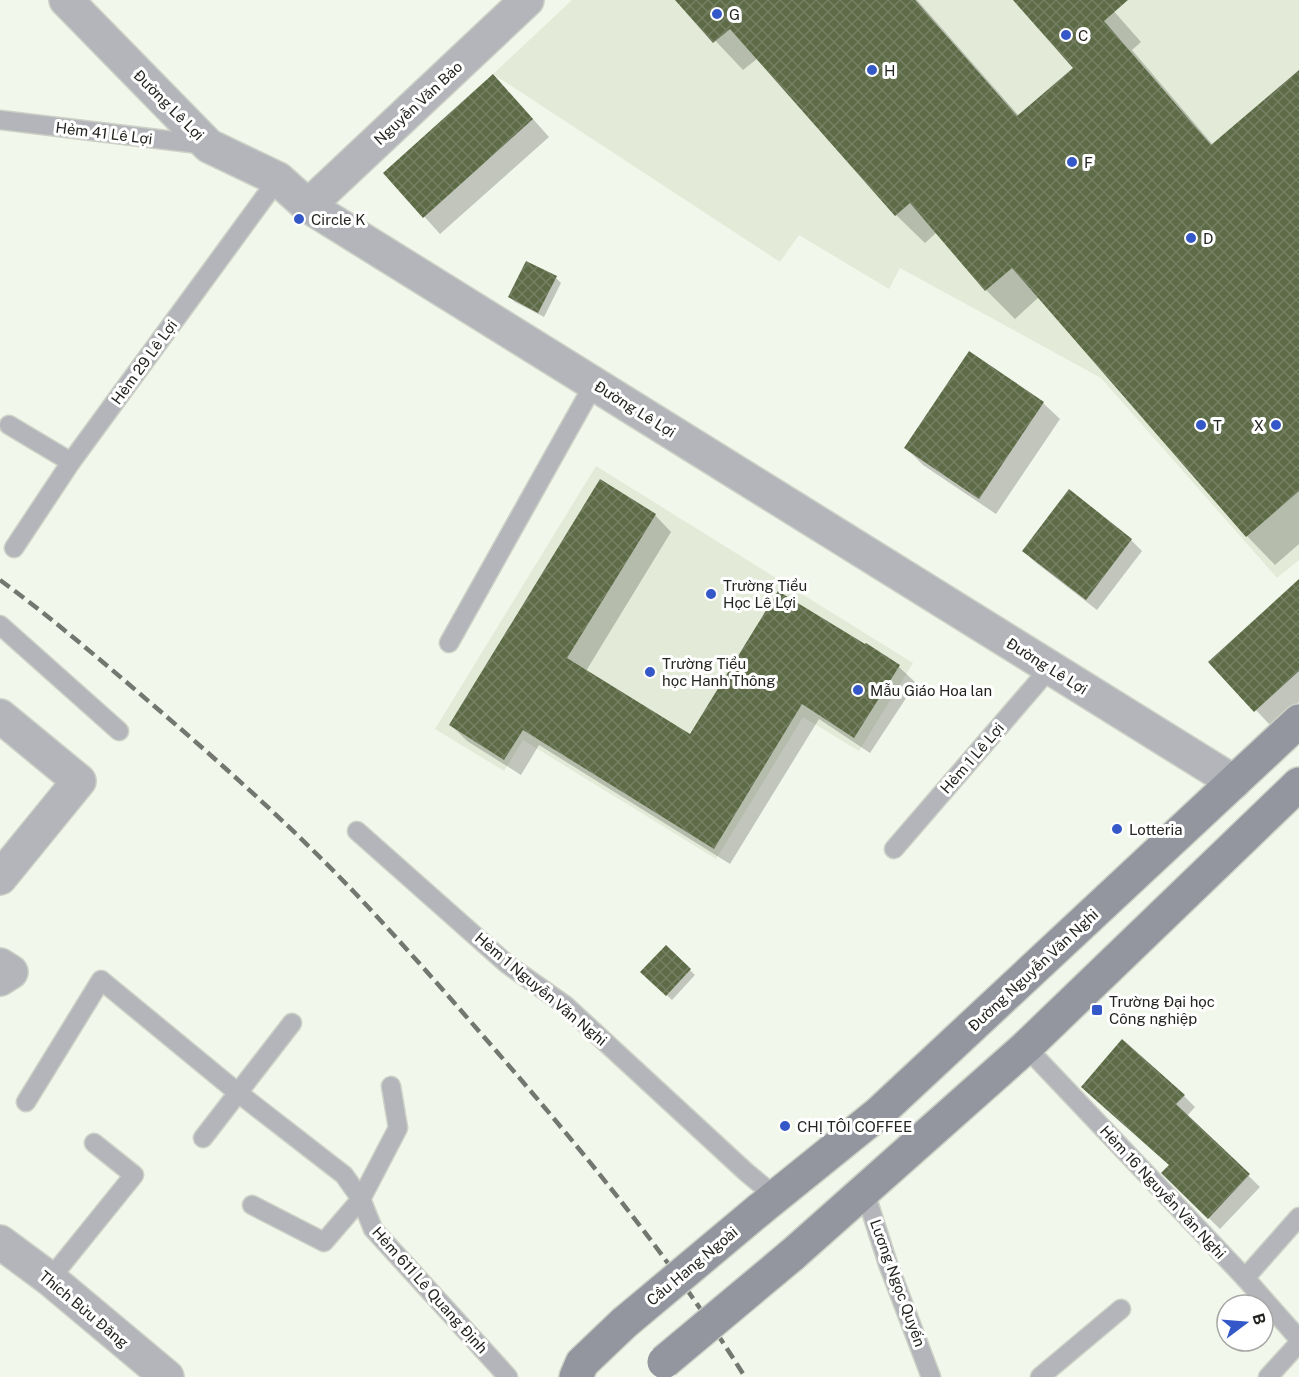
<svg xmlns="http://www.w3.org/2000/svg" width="1299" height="1377" font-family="'Public Sans',sans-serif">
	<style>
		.built { fill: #e3ebd8 }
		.shadow { fill: #0003 }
		.building { fill: url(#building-cross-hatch) }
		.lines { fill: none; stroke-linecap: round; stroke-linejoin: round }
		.service-casing { stroke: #cdd1c6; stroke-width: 21 }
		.minor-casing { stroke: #cdd1c6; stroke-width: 36 }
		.secondary-casing { stroke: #cdd1c6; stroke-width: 36 }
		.service { stroke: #b3b5ba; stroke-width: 18 }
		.minor { stroke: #b3b5ba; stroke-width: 33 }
		.secondary { stroke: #93969e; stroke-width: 33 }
		.rail { stroke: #747770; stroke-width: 4.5; stroke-dasharray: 12 6; stroke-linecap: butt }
		.secondary-bridge-casing { stroke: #cdd1c6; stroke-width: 36; stroke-linecap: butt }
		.secondary-bridge { stroke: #93969e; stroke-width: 33 }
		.poi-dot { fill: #3558c9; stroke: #fff; stroke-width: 2 }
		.labels { text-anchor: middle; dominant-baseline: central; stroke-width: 6; stroke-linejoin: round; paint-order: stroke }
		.poi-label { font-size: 15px; fill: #232520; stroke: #fff; text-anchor: start }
		.street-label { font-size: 15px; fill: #232520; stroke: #fff }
	</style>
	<defs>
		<pattern id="building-cross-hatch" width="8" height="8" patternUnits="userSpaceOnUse" patternTransform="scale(1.5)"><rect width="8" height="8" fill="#5d6b47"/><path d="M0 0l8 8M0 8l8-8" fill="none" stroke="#758064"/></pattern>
	</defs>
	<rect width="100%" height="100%" fill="#f2f7eb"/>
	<g class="built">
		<path d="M 572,0 L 1299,0 L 1299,560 L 1277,578 L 1101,378 L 900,268 L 889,289 L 799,235 L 780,262 L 493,74 Z"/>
		<path d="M 596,466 L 913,663 L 859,751 L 803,717 L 716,859 L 523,740 L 504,771 L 435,729 Z"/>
	</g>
	<g class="shadow">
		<path d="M 677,0 L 917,0 L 1019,116 L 1075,68 L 1015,0 L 1104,0 L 1141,42 L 1132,50 L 1213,145 L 1299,72 L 1299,544 L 1275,565 L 1247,536 L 1039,297 L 1015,319 L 986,290 L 937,232 L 925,243 L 896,215 L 758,58 L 743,70 Z"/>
		<path d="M 510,93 L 549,137 L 440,234 L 385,173 Z"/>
		<path d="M 556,278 L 561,283 L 544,317 L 515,302 L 510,297 Z"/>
		<path d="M 1043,403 L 1060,419 L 996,514 L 923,465 L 906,448 Z"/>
		<path d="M 655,515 L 671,532 L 586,671 L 691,736 L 866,645 L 899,667 L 916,683 L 870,753 L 819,719 L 730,864 L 539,745 L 521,775 L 467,741 L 451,725 Z"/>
		<path d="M 1131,540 L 1142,551 L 1097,610 L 1035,562 L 1024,551 Z"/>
		<path d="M 1299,581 L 1299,702 L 1272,727 L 1210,662 Z"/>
		<path d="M 666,947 L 695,975 L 672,1000 L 642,972 Z"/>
		<path d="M 1184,1096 L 1195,1107 L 1187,1116 L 1260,1187 L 1220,1229 L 1163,1173 L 1170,1165 L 1094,1098 Z"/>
	</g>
	<g class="building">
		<path d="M 675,0 L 915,0 L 1017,116 L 1073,68 L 1013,0 L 1128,0 L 1104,21 L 1211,145 L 1299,70 L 1299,491 L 1246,537 L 1012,268 L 985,291 L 910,203 L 895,216 L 730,29 L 713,43 Z"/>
		<path d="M 493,74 L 533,119 L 423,218 L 383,173 Z"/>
		<path d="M 526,261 L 557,276 L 538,313 L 508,297 Z"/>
		<path d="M 969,351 L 1044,402 L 979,499 L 904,448 Z"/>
		<path d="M 600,479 L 656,514 L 567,658 L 690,734 L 778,591 L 865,644 L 866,643 L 900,665 L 854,738 L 802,704 L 714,849 L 523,730 L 504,760 L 449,725 Z"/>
		<path d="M 1069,489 L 1132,539 L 1086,600 L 1022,551 Z"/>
		<path d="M 1299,579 L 1299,671 L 1254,712 L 1208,662 Z"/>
		<path d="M 666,945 L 691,969 L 666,996 L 640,972 Z"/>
		<path d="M 1122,1039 L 1185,1095 L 1176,1104 L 1250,1174 L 1208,1219 L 1161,1173 L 1169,1165 L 1081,1087 Z"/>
	</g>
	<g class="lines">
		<defs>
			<g id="service">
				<path d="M 0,120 L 207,145"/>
				<path d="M 9,425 L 71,462"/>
				<path d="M 14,548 L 71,462 L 278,179"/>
				<path d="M 0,625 L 119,731"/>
				<path d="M 449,643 L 594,384"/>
				<path d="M 357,831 L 507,964 L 565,1005 L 746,1172 L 776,1197"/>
				<path d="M 894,849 L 1050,668"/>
				<path d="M 1026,1047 L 1245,1278 L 1299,1217"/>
				<path d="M 26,1102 L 101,980 L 237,1092 L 344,1175 L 361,1199 L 373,1229 L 508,1377"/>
				<path d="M 203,1138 L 292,1023"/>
				<path d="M 864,1189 L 888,1264 L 931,1377"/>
				<path d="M 252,1205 L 324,1242 L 361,1199 L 398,1128 L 391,1086"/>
				<path d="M 1245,1278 L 1299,1339"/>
				<path d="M 50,1279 L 134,1175 L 94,1143"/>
				<path d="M 1040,1377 L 1121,1309"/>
				<path d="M 1268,1377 L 1299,1343"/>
			</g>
			<g id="minor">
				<path d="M 66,0 L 209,146 L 278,179 L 308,206 L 1234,782"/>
				<path d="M 308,206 L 527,0"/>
				<path d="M 0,716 L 79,781 L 0,878"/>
				<path d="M 0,965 L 11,972 L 0,979"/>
				<path d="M 0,1242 L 50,1279 L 167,1377"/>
			</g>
			<g id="secondary">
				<path d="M 759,1210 L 879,1113 L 1299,721"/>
				<path d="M 792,1255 L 1026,1047 L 1299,784"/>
				<path d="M 576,1377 L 582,1363 L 624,1323"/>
			</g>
		</defs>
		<use href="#service" class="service-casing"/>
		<use href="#minor" class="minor-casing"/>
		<use href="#secondary" class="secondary-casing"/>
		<use href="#service" class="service"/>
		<use href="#minor" class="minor"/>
		<use href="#secondary" class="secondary"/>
		<path class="rail" d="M 0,580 C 53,619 103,662 153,705 C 223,765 291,826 355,893 C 404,945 451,999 498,1053 C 587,1156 673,1261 745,1377"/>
		<defs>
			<g id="secondary-bridge">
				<path d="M 624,1323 L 759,1210"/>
				<path d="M 664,1362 L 792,1255"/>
			</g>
		</defs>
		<use href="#secondary-bridge" class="secondary-bridge-casing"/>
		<use href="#secondary-bridge" class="secondary-bridge"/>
	</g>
	<g class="poi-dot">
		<circle cx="717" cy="14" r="6"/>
		<circle cx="1066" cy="35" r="6"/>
		<circle cx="872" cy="70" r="6"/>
		<circle cx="1072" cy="162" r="6"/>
		<circle cx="299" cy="219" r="6"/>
		<circle cx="1191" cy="238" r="6"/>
		<circle cx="1201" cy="425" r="6"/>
		<circle cx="1276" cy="425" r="6"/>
		<circle cx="711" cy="594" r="6"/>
		<circle cx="650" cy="672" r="6"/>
		<circle cx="858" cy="690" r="6"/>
		<circle cx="1117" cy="829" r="6"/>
		<rect x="1091" y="1004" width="12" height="12" rx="3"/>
		<circle cx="785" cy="1126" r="6"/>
	</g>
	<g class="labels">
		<g class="poi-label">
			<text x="729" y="14">G</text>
			<text x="1078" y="35">C</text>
			<text x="884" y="70">H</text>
			<text x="1084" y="162">F</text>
			<text x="311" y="219">Circle K</text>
			<text x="1203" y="238">D</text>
			<text x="1213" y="425">T</text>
			<text x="1264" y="425" text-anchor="end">X</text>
			<text x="723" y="585">Trường Tiểu<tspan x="723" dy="17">Học Lê Lợi</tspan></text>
			<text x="662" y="663">Trường Tiểu<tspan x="662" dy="17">học Hanh Thông</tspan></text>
			<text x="870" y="690">Mẫu Giáo Hoa lan</text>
			<text x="1129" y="829">Lotteria</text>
			<text x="1109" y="1001">Trường Đại học<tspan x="1109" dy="17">Công nghiệp</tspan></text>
			<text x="797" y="1126">CHỊ TÔI COFFEE</text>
		</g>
		<g class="street-label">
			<text transform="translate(418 103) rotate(-43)">Nguyễn Văn Bảo</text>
			<text transform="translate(169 105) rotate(45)">Đường Lê Lợi</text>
			<text transform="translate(104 133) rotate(7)">Hẻm 41 Lê Lợi</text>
			<text transform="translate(144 362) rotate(-54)">Hẻm 29 Lê Lợi</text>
			<text transform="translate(635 409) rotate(32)">Đường Lê Lợi</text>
			<text transform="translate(1047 666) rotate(32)">Đường Lê Lợi</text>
			<text transform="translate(972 758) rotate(-49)">Hẻm 1 Lê Lợi</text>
			<text transform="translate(1033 970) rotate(-43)">Đường Nguyễn Văn Nghi</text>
			<text transform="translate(541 989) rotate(40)">Hẻm 1 Nguyễn Văn Nghi</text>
			<text transform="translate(1163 1192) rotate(47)">Hẻm 16 Nguyễn Văn Nghi</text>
			<text transform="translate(692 1266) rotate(-40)">Cầu Hang Ngoài</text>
			<text transform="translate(898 1283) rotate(70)">Lương Ngọc Quyến</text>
			<text transform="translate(430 1290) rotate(48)">Hẻm 611 Lê Quang Định</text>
			<text transform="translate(84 1309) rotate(40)">Thích Bửu Đăng</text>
		</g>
	</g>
	<g transform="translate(1245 1323) rotate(74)"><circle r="28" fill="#ffffff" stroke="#a7a8a6" stroke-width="1.5"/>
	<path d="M0-4.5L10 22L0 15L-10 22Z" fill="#3558c9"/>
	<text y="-9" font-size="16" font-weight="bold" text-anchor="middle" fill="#232520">B</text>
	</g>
</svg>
